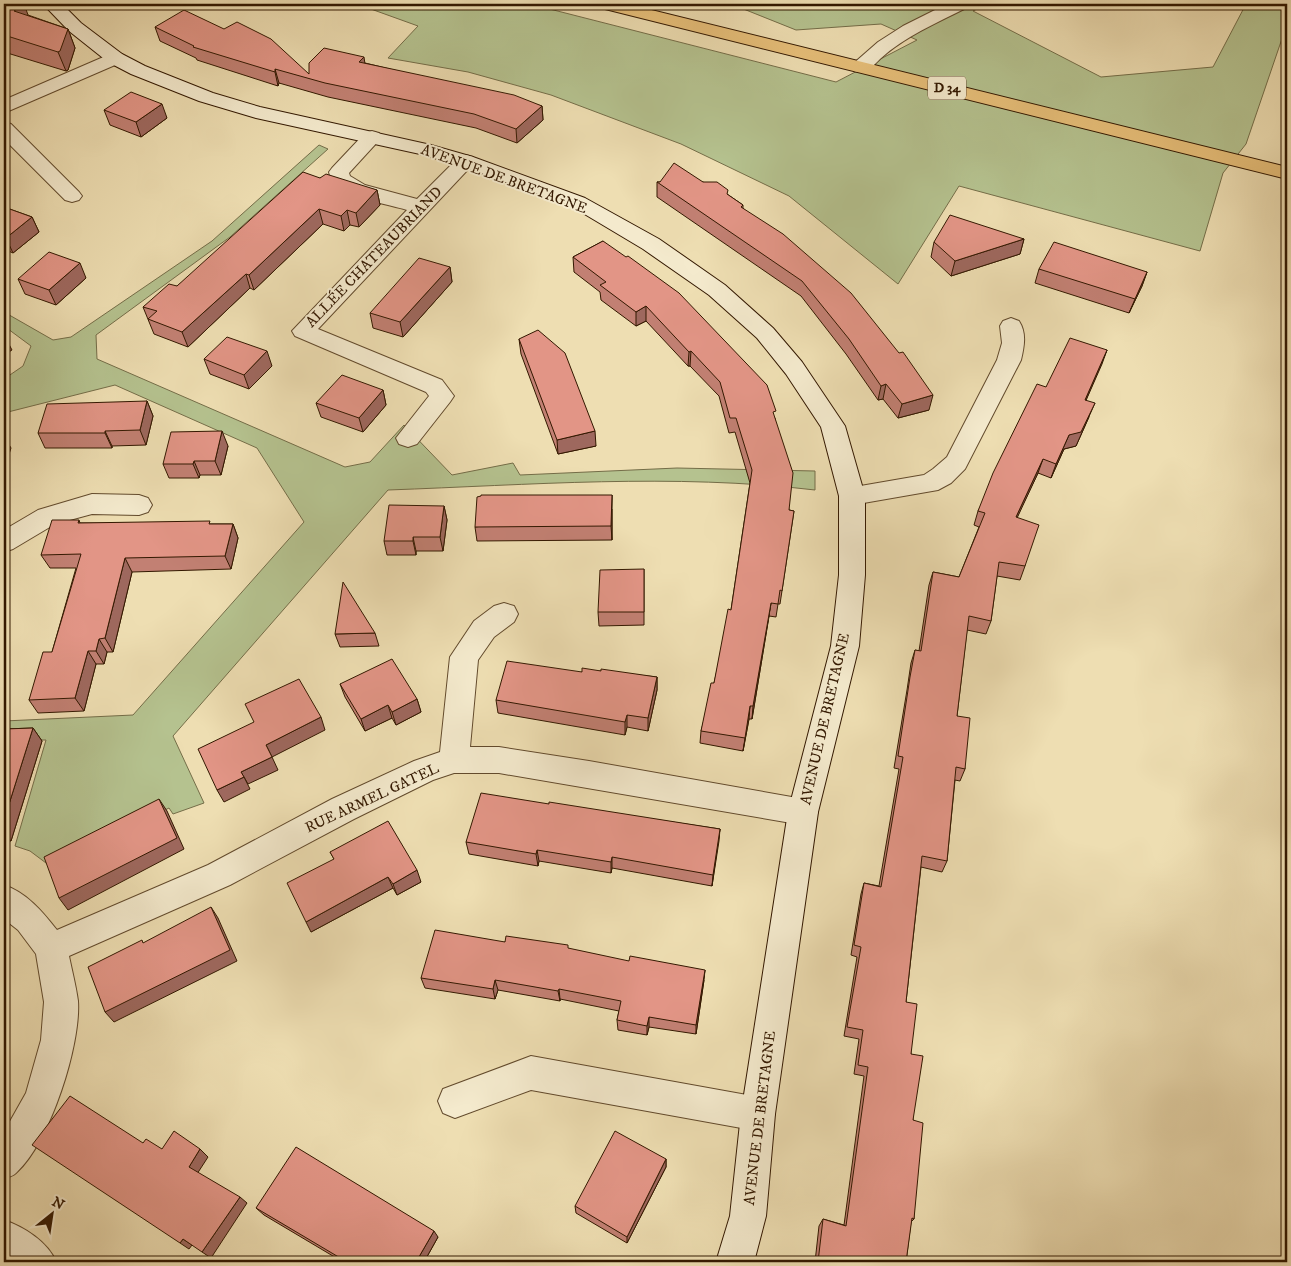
<svg xmlns="http://www.w3.org/2000/svg" width="1291" height="1266" font-family="'IM FELL DW Pica',serif">
	<style>
		.green { fill: #b5c28f; stroke: #746d48 }
		.lines { fill: none; stroke-linecap: round; stroke-linejoin: round }
		.street-casing { stroke: #624a2c; stroke-width: 2 }
		.secondary-casing { stroke: #331800; stroke-width: 2 }
		.primary-casing { stroke: #331800; stroke-width: 2 }
		.street { fill: #f4eacd; fill-rule: evenodd }
		.secondary { fill: #f4eacd; fill-rule: evenodd }
		.primary { fill: #e7bf79; fill-rule: evenodd }
		.wall { fill: #c28073; stroke: #331800 }
		.shaded-wall { fill: #9e685e; stroke: #331800 }
		.building { fill: #e29586; stroke: #331800 }
		.labels { text-anchor: middle; dominant-baseline: central; stroke-width: 4; stroke-linejoin: round; paint-order: stroke }
		.shield { fill: #f4eacd; stroke: #6d573e; stroke-width: 1 }
		.shield-label { font-size: 14px; font-weight: bold; fill: #331800 }
		.street-label { font-size: 15px; fill: #331800; stroke: #f4eacd }
	</style>
	<rect width="100%" height="100%" fill="#eedeb2"/>
	<filter id="stains"><feTurbulence type="fractalNoise" baseFrequency=".004" numOctaves="4"/><feColorMatrix values="0 0 0 0 .2 0 0 0 0 .09 0 0 0 0 .02 0 0 0 .5 -.17"/></filter>
	<radialGradient id="worn" r=".72"><stop offset=".6" stop-color="#630" stop-opacity="0"/><stop offset="1" stop-color="#630" stop-opacity=".3"/></radialGradient>
	<g class="green">
		<path d="M 357,4 L 530,4 L 836,82 L 917,40 L 881,24 L 796,30 L 731,4 L 987,4 L 973,11 L 1101,77 L 1213,67 L 1246,4 L 1287,4 L 1287,24 L 1246,144 L 1223,173 L 1200,251 L 959,186 L 898,284 L 789,196 L 681,144 L 551,95 L 468,72 L 388,58 L 418,26 Z"/>
		<path d="M 319,145 L 328,149 L 230,237 L 96,335 L 97,359 L 345,467 L 370,462 L 404,425 L 452,475 L 513,463 L 520,475 L 677,468 L 815,471 L 815,490 C 673,473 530,485 388,490 L 173,736 L 204,803 L 173,814 L 169,808 L 50,866 L 30,851 L 15,846 L 46,740 L 4,740 L 4,721 L 133,715 L 304,522 L 257,448 L 115,385 L 4,413 L 4,379 L 23,366 L 31,346 L 4,326 L 4,312 L 53,340 L 71,337 L 212,241 Z"/>
	</g>
	<g class="lines">
		<defs>
			<g id="street">
				<path d="M 947,4 L 969,4 L 966,8 C 937,23 905,36 880,59 C 872,67 867,74 854,71 L 852,67 L 854,63 L 878,42 L 903,26 Z"/>
				<path d="M 115,52 L 122,54 L 124,58 L 122,62 L 4,113 L 4,100 Z"/>
				<path d="M 4,122 L 11,124 L 79,192 L 82,196 L 79,200 L 72,202 L 65,200 L 4,139 Z"/>
				<path d="M 372,131 L 379,133 L 382,137 L 349,173 L 350,176 L 365,185 L 417,199 L 459,157 L 466,155 L 473,157 L 476,161 L 318,329 L 442,380 L 454,396 L 450,402 L 417,444 L 408,447 L 399,444 L 396,438 L 429,396 L 426,392 L 295,336 L 292,331 L 407,210 C 387,204 348,198 333,183 C 331,180 330,176 329,172 L 332,168 L 365,133 Z"/>
				<path d="M 1011,318 L 1019,321 C 1027,333 1024,347 1021,360 L 965,469 L 951,483 L 938,490 L 852,505 L 843,503 L 839,496 L 843,489 L 924,475 L 933,469 L 947,457 L 997,360 L 1002,343 L 1000,326 L 1003,321 Z"/>
				<path d="M 92,494 L 139,495 L 148,498 L 152,505 L 148,512 L 139,515 L 92,514 L 55,524 L 13,549 L 4,552 L 4,530 L 38,510 Z"/>
				<path d="M 504,603 L 514,606 L 518,614 L 514,622 L 494,637 L 478,660 L 470,747 L 499,747 L 589,761 L 803,799 L 814,802 L 818,812 L 814,822 L 803,825 L 499,773 L 454,773 L 433,780 L 354,819 L 230,885 L 69,956 C 72,971 76,986 78,1001 C 81,1045 50,1142 17,1172 C 14,1176 8,1177 4,1179 L 4,1132 L 26,1093 L 41,1040 L 44,1002 L 36,954 L 18,930 L 4,919 L 4,885 C 27,893 42,911 57,930 L 208,865 L 332,799 L 414,761 L 440,752 L 450,657 L 474,621 L 494,606 Z"/>
				<path d="M 531,1056 L 758,1097 L 770,1102 L 775,1114 L 770,1126 L 758,1131 L 531,1090 L 455,1118 L 443,1113 L 438,1101 L 443,1089 Z"/>
				<path d="M 4,1220 C 24,1227 48,1242 56,1262 L 6,1262 L 4,1260 Z"/>
			</g>
			<path id="secondary" d="M 43,4 L 62,4 L 81,23 L 122,54 L 145,66 L 213,93 L 260,107 L 431,145 L 473,157 L 585,198 L 659,239 L 725,285 L 773,328 L 802,362 L 845,426 L 865,496 L 865,575 L 859,646 L 818,812 L 775,1114 L 766,1216 L 754,1262 L 716,1262 L 730,1216 L 741,1114 L 788,812 L 831,646 L 839,575 L 839,496 L 821,427 L 786,374 L 757,338 L 709,295 L 643,249 L 571,206 L 459,165 L 420,154 L 256,118 L 199,101 L 131,74 L 108,62 L 69,31 Z"/>
			<path id="primary" d="M 598,4 L 627,4 L 1287,167 L 1287,179 L 601,8 Z"/>
		</defs>
		<use href="#street" class="street-casing"/>
		<use href="#secondary" class="secondary-casing"/>
		<use href="#primary" class="primary-casing"/>
		<use href="#street" class="street"/>
		<use href="#secondary" class="secondary"/>
		<use href="#primary" class="primary"/>
	</g>
	<g class="wall">
		<path d="M 4,4 L 28,15 L 68,29 L 75,48 L 68,70 L 66,71 L 4,52 Z"/>
		<path d="M 155,27 L 309,74 L 365,63 L 542,106 L 543,120 L 517,143 L 476,128 L 328,97 L 279,83 L 278,86 L 197,60 L 196,58 L 160,41 Z"/>
		<path d="M 104,110 L 167,118 L 141,137 L 110,125 Z"/>
		<path d="M 320,178 L 377,190 L 380,205 L 359,227 L 350,225 L 344,231 L 323,224 L 254,290 L 250,288 L 188,347 L 154,334 L 143,307 L 177,286 Z"/>
		<path d="M 657,182 L 703,182 L 727,194 L 743,205 L 743,208 L 929,410 L 898,418 L 883,399 L 878,400 L 846,354 L 801,296 L 657,197 Z"/>
		<path d="M 4,207 L 32,217 L 39,232 L 13,253 L 4,249 Z"/>
		<path d="M 1024,239 L 1020,254 L 951,276 L 931,257 L 934,242 Z"/>
		<path d="M 603,241 L 775,418 L 789,510 L 794,511 L 780,604 L 778,604 L 776,617 L 769,616 L 752,719 L 749,719 L 743,751 L 700,743 L 701,731 L 714,683 L 731,610 L 750,483 L 735,432 L 729,433 L 719,396 L 690,366 L 688,366 L 646,321 L 636,326 L 601,300 L 600,292 L 574,272 L 573,257 Z"/>
		<path d="M 450,267 L 452,282 L 403,337 L 373,328 L 370,313 Z"/>
		<path d="M 1039,269 L 1147,272 L 1142,286 L 1129,313 L 1035,283 Z"/>
		<path d="M 86,278 L 56,305 L 25,294 L 18,279 Z"/>
		<path d="M 519,339 L 596,446 L 558,454 L 521,354 Z"/>
		<path d="M 1107,350 L 1086,400 L 1089,417 L 1076,446 L 1064,449 L 1051,478 L 1038,473 L 1017,517 L 1025,566 L 1020,580 L 997,576 L 991,621 L 986,634 L 967,630 L 957,716 L 965,769 L 960,781 L 955,780 L 947,861 L 942,872 L 921,867 L 906,1002 L 911,1054 L 913,1120 L 914,1219 L 911,1222 L 906,1262 L 815,1262 L 819,1226 L 823,1219 L 844,1225 L 864,1076 L 854,1074 L 859,1039 L 844,1036 L 857,957 L 851,955 L 861,894 L 864,883 L 879,886 L 899,769 L 894,768 L 907,690 L 911,663 L 915,650 L 919,651 L 929,585 L 933,572 L 959,577 L 979,527 L 974,525 L 978,511 L 1046,387 Z"/>
		<path d="M 204,359 L 272,366 L 249,389 L 210,374 Z"/>
		<path d="M 383,390 L 386,405 L 363,432 L 321,417 L 316,403 Z"/>
		<path d="M 147,401 L 153,416 L 146,445 L 112,446 L 112,448 L 45,448 L 38,433 Z"/>
		<path d="M 228,446 L 221,475 L 200,475 L 199,478 L 169,478 L 163,464 Z"/>
		<path d="M 444,506 L 447,520 L 443,551 L 416,551 L 416,555 L 387,555 L 384,541 Z"/>
		<path d="M 612,509 L 612,540 L 477,541 L 475,527 Z"/>
		<path d="M 79,520 L 80,523 L 211,524 L 233,524 L 238,538 L 231,569 L 132,572 L 113,652 L 107,652 L 104,664 L 96,664 L 84,711 L 38,713 L 29,700 L 52,652 L 76,568 L 50,568 L 41,555 Z"/>
		<path d="M 644,569 L 644,625 L 599,626 L 598,612 Z"/>
		<path d="M 375,633 L 379,646 L 340,647 L 335,634 Z"/>
		<path d="M 601,671 L 657,677 L 657,690 L 648,731 L 627,727 L 625,735 L 498,713 L 496,700 L 582,672 Z"/>
		<path d="M 340,684 L 417,699 L 421,712 L 396,725 L 392,718 L 365,731 L 345,697 Z"/>
		<path d="M 33,728 L 42,741 L 11,841 L 4,842 L 4,729 Z"/>
		<path d="M 549,804 L 720,829 L 712,886 L 612,868 L 611,873 L 539,861 L 538,866 L 469,854 L 466,842 Z"/>
		<path d="M 330,852 L 421,882 L 397,895 L 393,888 L 311,932 L 334,859 Z"/>
		<path d="M 505,942 L 569,949 L 704,980 L 696,1034 L 649,1027 L 647,1035 L 618,1030 L 617,1020 L 619,1011 L 560,999 L 560,1001 L 498,990 L 495,999 L 425,988 L 421,978 Z"/>
		<path d="M 666,1159 L 666,1167 L 627,1243 L 576,1213 L 575,1206 Z"/>
		<path d="M 256,1208 L 438,1237 L 424,1262 L 343,1262 L 264,1215 Z"/>
	</g>
	<g class="shaded-wall">
		<path d="M 5,4 L 24,4 L 31,23 Z"/>
		<path d="M 68,29 L 75,48 L 68,70 L 66,71 L 58,52 Z"/>
		<path d="M 364,57 L 366,71 L 359,62 Z"/>
		<path d="M 275,69 L 279,83 L 278,86 L 275,72 Z"/>
		<path d="M 162,104 L 167,118 L 141,137 L 136,122 Z"/>
		<path d="M 542,106 L 543,120 L 517,143 L 516,129 Z"/>
		<path d="M 377,190 L 380,205 L 359,227 L 356,213 Z"/>
		<path d="M 319,209 L 323,224 L 254,290 L 249,275 Z"/>
		<path d="M 347,210 L 350,225 L 344,231 L 341,216 Z"/>
		<path d="M 32,217 L 39,232 L 13,253 L 6,238 Z"/>
		<path d="M 1024,239 L 1020,254 L 951,276 L 955,261 Z"/>
		<path d="M 80,263 L 86,278 L 56,305 L 49,290 Z"/>
		<path d="M 450,267 L 452,282 L 403,337 L 400,322 Z"/>
		<path d="M 1147,272 L 1142,286 L 1129,313 L 1135,299 Z"/>
		<path d="M 246,274 L 250,288 L 188,347 L 182,332 Z"/>
		<path d="M 646,306 L 646,321 L 636,326 L 636,312 Z"/>
		<path d="M 4,335 L 12,350 L 4,355 Z"/>
		<path d="M 1107,350 L 1102,364 L 1080,414 L 1085,400 Z"/>
		<path d="M 267,351 L 272,366 L 249,389 L 244,375 Z"/>
		<path d="M 691,351 L 690,366 L 688,366 L 689,352 Z"/>
		<path d="M 886,384 L 883,399 L 878,400 L 881,386 Z"/>
		<path d="M 383,390 L 386,405 L 363,432 L 359,418 Z"/>
		<path d="M 933,395 L 929,410 L 898,418 L 902,404 Z"/>
		<path d="M 147,401 L 153,416 L 146,445 L 140,430 Z"/>
		<path d="M 1095,403 L 1076,446 L 1064,449 L 1051,478 L 1056,464 L 1069,435 Z"/>
		<path d="M 105,431 L 112,446 L 112,448 L 105,433 Z"/>
		<path d="M 222,431 L 228,446 L 221,475 L 215,461 Z"/>
		<path d="M 595,431 L 596,446 L 558,454 L 557,440 Z"/>
		<path d="M 4,436 L 11,448 L 4,470 Z"/>
		<path d="M 1043,459 L 1038,473 L 1011,531 L 1016,517 Z"/>
		<path d="M 194,461 L 200,475 L 199,478 L 193,464 Z"/>
		<path d="M 612,495 L 612,540 L 611,526 Z"/>
		<path d="M 444,506 L 447,520 L 443,551 L 440,537 Z"/>
		<path d="M 233,524 L 238,538 L 231,569 L 225,556 Z"/>
		<path d="M 413,537 L 416,551 L 416,555 L 413,541 Z"/>
		<path d="M 125,558 L 132,572 L 113,652 L 105,638 Z"/>
		<path d="M 771,603 L 769,616 L 752,719 L 753,706 Z"/>
		<path d="M 99,639 L 107,652 L 104,664 L 96,651 Z"/>
		<path d="M 88,651 L 96,664 L 84,711 L 75,698 Z"/>
		<path d="M 657,677 L 657,690 L 648,731 L 648,718 Z"/>
		<path d="M 417,699 L 421,712 L 396,725 L 392,712 Z"/>
		<path d="M 388,705 L 392,718 L 365,731 L 361,719 Z"/>
		<path d="M 750,706 L 749,719 L 743,751 L 745,738 Z"/>
		<path d="M 627,715 L 627,727 L 625,735 L 625,722 Z"/>
		<path d="M 321,717 L 325,730 L 272,757 L 266,745 Z"/>
		<path d="M 33,728 L 42,741 L 11,841 L 4,833 L 4,820 Z"/>
		<path d="M 272,757 L 278,770 L 248,784 L 241,772 Z"/>
		<path d="M 244,777 L 250,789 L 224,802 L 217,790 Z"/>
		<path d="M 159,799 L 167,811 L 184,849 L 68,910 L 59,898 Z"/>
		<path d="M 720,829 L 719,841 L 712,886 L 713,875 Z"/>
		<path d="M 537,850 L 539,861 L 538,866 L 536,854 Z"/>
		<path d="M 612,857 L 612,868 L 611,873 L 611,862 Z"/>
		<path d="M 417,870 L 421,882 L 397,895 L 393,884 Z"/>
		<path d="M 388,877 L 393,888 L 311,932 L 306,922 Z"/>
		<path d="M 211,907 L 218,918 L 237,961 L 114,1022 L 105,1012 Z"/>
		<path d="M 705,970 L 704,980 L 696,1034 L 696,1025 Z"/>
		<path d="M 495,980 L 498,990 L 495,999 L 493,989 Z"/>
		<path d="M 559,989 L 560,999 L 560,1001 L 558,991 Z"/>
		<path d="M 649,1017 L 649,1027 L 647,1035 L 647,1026 Z"/>
		<path d="M 200,1149 L 208,1157 L 197,1174 L 189,1167 Z"/>
		<path d="M 666,1159 L 666,1167 L 627,1243 L 627,1237 Z"/>
		<path d="M 240,1197 L 247,1203 L 211,1258 L 202,1252 Z"/>
		<path d="M 434,1231 L 438,1237 L 424,1262 L 416,1262 Z"/>
		<path d="M 183,1239 L 192,1245 L 189,1249 L 180,1243 Z"/>
	</g>
	<g class="building">
		<path d="M 4,4 L 24,4 L 14,11 L 68,29 L 60,51 L 58,52 L 4,35 Z"/>
		<path d="M 184,10 L 224,29 L 237,22 L 271,39 L 309,74 L 309,63 L 324,48 L 364,57 L 359,62 L 514,95 L 542,106 L 516,129 L 474,114 L 325,83 L 275,69 L 275,72 L 193,47 L 194,46 L 155,27 Z"/>
		<path d="M 131,92 L 162,104 L 136,122 L 104,110 Z"/>
		<path d="M 674,163 L 703,182 L 717,182 L 728,190 L 727,194 L 743,205 L 741,207 L 783,234 L 851,293 L 899,353 L 903,352 L 933,395 L 902,404 L 886,384 L 881,386 L 849,339 L 802,281 L 657,182 L 660,182 Z"/>
		<path d="M 303,172 L 320,178 L 326,174 L 377,190 L 356,213 L 347,210 L 341,216 L 319,209 L 249,275 L 246,274 L 182,332 L 148,319 L 157,311 L 143,307 L 169,284 L 177,286 Z"/>
		<path d="M 4,207 L 32,217 L 6,238 L 4,237 Z"/>
		<path d="M 950,215 L 1024,239 L 955,261 L 934,242 Z"/>
		<path d="M 603,241 L 626,257 L 628,256 L 679,293 L 767,385 L 776,411 L 773,412 L 793,473 L 789,510 L 794,511 L 782,591 L 780,590 L 778,604 L 771,603 L 753,706 L 750,706 L 745,738 L 701,731 L 711,683 L 714,683 L 728,609 L 731,610 L 752,470 L 736,418 L 730,418 L 720,382 L 691,351 L 689,352 L 646,306 L 636,312 L 600,285 L 606,282 L 573,257 Z"/>
		<path d="M 1054,242 L 1147,272 L 1135,299 L 1039,269 Z"/>
		<path d="M 49,252 L 80,263 L 49,290 L 18,279 Z"/>
		<path d="M 419,258 L 450,267 L 400,322 L 370,313 Z"/>
		<path d="M 538,330 L 565,353 L 595,431 L 557,440 L 519,339 Z"/>
		<path d="M 227,337 L 267,351 L 244,375 L 204,359 Z"/>
		<path d="M 1070,338 L 1107,350 L 1085,400 L 1095,403 L 1081,432 L 1069,435 L 1056,464 L 1043,459 L 1016,517 L 1039,525 L 1025,566 L 999,562 L 991,621 L 969,616 L 957,716 L 970,718 L 965,769 L 956,767 L 947,861 L 922,856 L 906,1002 L 917,1004 L 911,1054 L 923,1056 L 913,1120 L 923,1123 L 914,1219 L 912,1218 L 906,1262 L 818,1262 L 823,1219 L 846,1226 L 868,1067 L 858,1065 L 863,1030 L 847,1027 L 861,947 L 854,945 L 864,883 L 881,887 L 903,757 L 898,756 L 910,677 L 915,650 L 921,651 L 933,572 L 959,577 L 985,513 L 978,511 L 993,473 L 1037,384 L 1046,387 Z"/>
		<path d="M 342,375 L 383,390 L 359,418 L 316,403 Z"/>
		<path d="M 147,401 L 140,430 L 105,431 L 105,433 L 38,433 L 47,404 Z"/>
		<path d="M 222,431 L 215,461 L 194,461 L 193,464 L 163,464 L 171,432 Z"/>
		<path d="M 481,495 L 612,495 L 611,526 L 475,527 L 477,497 L 481,496 Z"/>
		<path d="M 389,505 L 444,506 L 440,537 L 413,537 L 413,541 L 384,541 Z"/>
		<path d="M 52,520 L 79,520 L 78,523 L 210,521 L 209,524 L 233,524 L 225,556 L 125,558 L 105,638 L 99,639 L 96,651 L 88,651 L 75,698 L 29,700 L 43,652 L 52,652 L 81,554 L 41,555 Z"/>
		<path d="M 644,569 L 644,612 L 598,612 L 600,570 Z"/>
		<path d="M 343,582 L 375,633 L 335,634 Z"/>
		<path d="M 392,659 L 417,699 L 392,712 L 388,705 L 361,719 L 340,684 Z"/>
		<path d="M 507,661 L 582,672 L 582,668 L 601,671 L 601,669 L 657,677 L 648,718 L 627,715 L 625,722 L 496,700 Z"/>
		<path d="M 299,679 L 321,717 L 266,745 L 272,757 L 241,772 L 244,777 L 217,790 L 198,749 L 254,722 L 245,704 Z"/>
		<path d="M 33,728 L 4,820 L 4,729 Z"/>
		<path d="M 481,793 L 549,804 L 549,802 L 720,829 L 713,875 L 612,857 L 611,862 L 537,850 L 536,854 L 466,842 Z"/>
		<path d="M 159,799 L 177,838 L 59,898 L 44,857 Z"/>
		<path d="M 388,821 L 417,870 L 393,884 L 388,877 L 306,922 L 287,883 L 334,859 L 330,852 Z"/>
		<path d="M 211,907 L 230,950 L 105,1012 L 88,967 L 142,940 L 143,943 Z"/>
		<path d="M 435,930 L 505,942 L 506,936 L 568,945 L 568,948 L 629,961 L 630,956 L 705,970 L 696,1025 L 649,1017 L 647,1026 L 617,1020 L 621,1001 L 559,989 L 558,991 L 495,980 L 493,989 L 421,978 Z"/>
		<path d="M 70,1096 L 143,1143 L 146,1139 L 162,1149 L 174,1131 L 200,1149 L 189,1167 L 240,1197 L 202,1252 L 183,1239 L 180,1243 L 32,1145 Z"/>
		<path d="M 615,1131 L 666,1159 L 627,1237 L 575,1206 Z"/>
		<path d="M 296,1147 L 434,1231 L 416,1262 L 347,1262 L 256,1208 Z"/>
	</g>
	<g class="labels">
		<rect class="shield" x="928" y="76.5" width="38" height="23" rx="4"/>
		<g class="shield-label">
			<text x="947" y="88">D 34</text>
		</g>
		<g class="street-label">
			<text transform="translate(504 179) rotate(20)">AVENUE DE BRETAGNE</text>
			<text transform="translate(374 257) rotate(-46)">ALLÉE CHATEAUBRIAND</text>
			<text transform="translate(825 719) rotate(-77)">AVENUE DE BRETAGNE</text>
			<text transform="translate(372 798) rotate(-25)">RUE ARMEL GATEL</text>
			<text transform="translate(760 1118) rotate(-83)">AVENUE DE BRETAGNE</text>
		</g>
	</g>
	<rect width="1291" height="1266" fill="none" stroke="#eedeb2" stroke-width="20"/>
	<rect x="5" y="5" width="1281" height="1256" fill="none" stroke="#331800" stroke-width="2.5"/>
	<rect x="10" y="10" width="1271" height="1246" fill="none" stroke="#331800"/>
	<g transform="translate(52 1214) rotate(30)" stroke="#f4eacd" stroke-width="4" paint-order="stroke">
	<path d="M0-4L9 19L0 12L-9 19Z" fill="#331800"/>
	<text y="-8" font-size="14" font-weight="bold" text-anchor="middle" fill="#331800">N</text>
	</g>
	<rect width="100%" height="100%" filter="url(#stains)"/>
	<rect width="100%" height="100%" fill="url(#worn)"/>
</svg>
